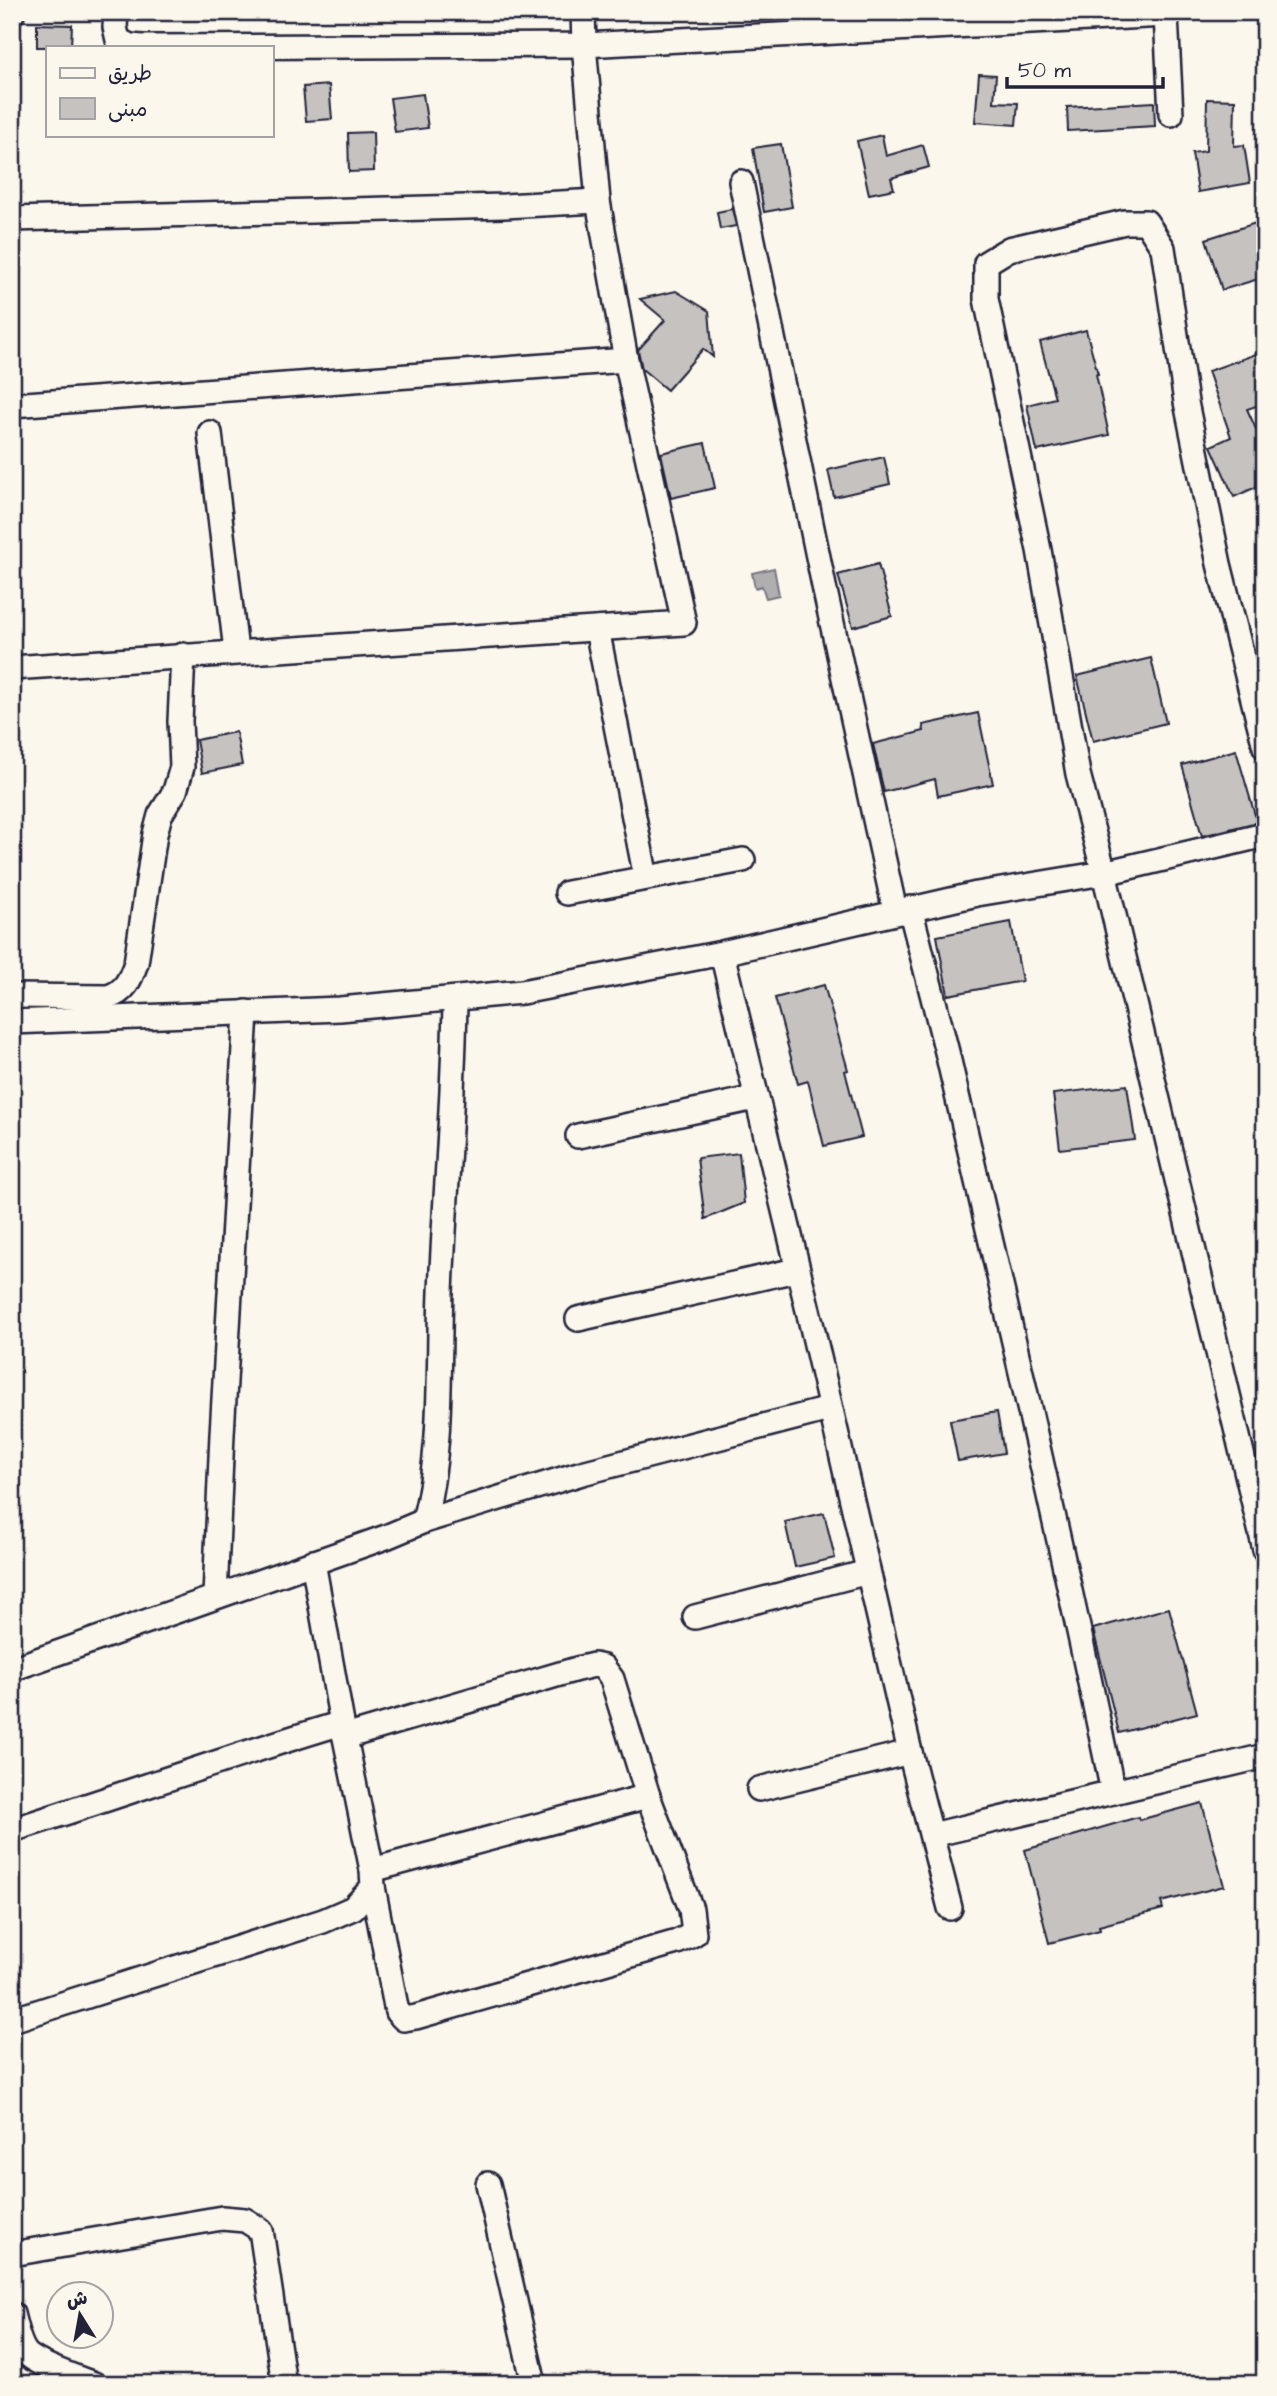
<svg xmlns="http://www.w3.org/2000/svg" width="1277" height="2396" font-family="'Architects Daughter','Playpen Sans Arabic',sans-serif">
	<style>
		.water { fill: #b1aeb0; stroke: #787681; stroke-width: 2 }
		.building { fill: #c6c2c0; stroke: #22223b; stroke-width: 2 }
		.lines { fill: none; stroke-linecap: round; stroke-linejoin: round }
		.minor-casing { stroke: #22223b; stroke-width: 28 }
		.minor { stroke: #fbf7ec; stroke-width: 23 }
	</style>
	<rect width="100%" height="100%" fill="#fbf7ec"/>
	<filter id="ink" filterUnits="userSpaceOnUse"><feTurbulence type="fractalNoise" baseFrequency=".0143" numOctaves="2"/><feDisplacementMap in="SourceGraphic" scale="14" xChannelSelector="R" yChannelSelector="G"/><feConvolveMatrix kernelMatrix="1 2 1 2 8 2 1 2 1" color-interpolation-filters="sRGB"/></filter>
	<g filter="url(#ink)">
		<path class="water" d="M 774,568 L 779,595 L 766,598 L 762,586 L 755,588 L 752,573 Z"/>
		<g class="building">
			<path d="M 37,24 L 72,25 L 71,47 L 37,47 Z"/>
			<path d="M 979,74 L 996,75 L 994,102 L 1018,103 L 1016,125 L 975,122 Z"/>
			<path d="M 329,85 L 332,119 L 306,121 L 303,87 Z"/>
			<path d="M 423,94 L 428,128 L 395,132 L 390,98 Z"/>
			<path d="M 1207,99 L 1235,100 L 1234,146 L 1244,145 L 1250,183 L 1198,192 L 1192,153 L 1206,151 Z"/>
			<path d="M 1154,102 L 1155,126 L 1068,131 L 1067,107 Z"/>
			<path d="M 373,132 L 374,171 L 349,172 L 348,133 Z"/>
			<path d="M 882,135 L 886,156 L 923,145 L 929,167 L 891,178 L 894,189 L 869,194 L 857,141 Z"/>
			<path d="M 781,144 L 792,207 L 764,212 L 753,148 Z"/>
			<path d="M 732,209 L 736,226 L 720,229 L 717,212 Z"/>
			<path d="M 1259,222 L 1265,242 L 1265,277 L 1222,290 L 1206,239 Z"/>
			<path d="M 676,291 L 709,311 L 713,357 L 703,349 L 667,390 L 642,369 L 638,350 L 665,320 L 640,299 Z"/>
			<path d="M 1086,330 L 1098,374 L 1096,374 L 1109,435 L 1037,451 L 1027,405 L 1055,398 L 1040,342 Z"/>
			<path d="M 1265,351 L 1265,403 L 1247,409 L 1265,449 L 1265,483 L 1234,497 L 1211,446 L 1231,437 L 1208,371 Z"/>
			<path d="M 705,443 L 715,488 L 671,498 L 661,453 Z"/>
			<path d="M 884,457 L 890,484 L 834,497 L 828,470 Z"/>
			<path d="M 878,564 L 892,616 L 853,627 L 838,575 Z"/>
			<path d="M 1151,658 L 1166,723 L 1093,741 L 1077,676 Z"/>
			<path d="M 978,713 L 993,784 L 938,796 L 935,779 L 884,792 L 873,744 L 924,731 L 923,725 Z"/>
			<path d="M 236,732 L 242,765 L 202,773 L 196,740 Z"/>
			<path d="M 1236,750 L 1257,822 L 1202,836 L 1182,765 Z"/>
			<path d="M 1011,922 L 1022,981 L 948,995 L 937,936 Z"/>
			<path d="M 824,985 L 848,1070 L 845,1071 L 862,1137 L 824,1146 L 808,1081 L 798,1084 L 775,998 Z"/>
			<path d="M 1127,1085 L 1135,1140 L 1060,1149 L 1053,1094 Z"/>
			<path d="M 739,1153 L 744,1203 L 705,1219 L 697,1158 Z"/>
			<path d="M 997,1412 L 1004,1453 L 958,1461 L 950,1420 Z"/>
			<path d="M 824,1513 L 835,1558 L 795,1567 L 785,1522 Z"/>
			<path d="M 1169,1608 L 1197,1713 L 1119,1733 L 1093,1629 Z"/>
			<path d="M 1202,1803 L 1224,1886 L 1161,1902 L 1163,1909 L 1099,1926 L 1100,1930 L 1049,1943 L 1025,1850 L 1138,1817 L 1139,1820 Z"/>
		</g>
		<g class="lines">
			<defs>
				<g id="minor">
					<path d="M 116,12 L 115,27 L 118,40 L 130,46 L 143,47 L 584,45 L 1166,15 L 1166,12"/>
					<path d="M 12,13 L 13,12"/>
					<path d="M 1166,15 L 1171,114"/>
					<path d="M 741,182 L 825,591 L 895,911"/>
					<path d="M 12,219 L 504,206 L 598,201"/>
					<path d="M 12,405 L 626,360"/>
					<path d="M 210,433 L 236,651"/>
					<path d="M 597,629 L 646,878"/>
					<path d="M 12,668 L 684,623 L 626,360 L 598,201 L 584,45 L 583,12"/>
					<path d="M 1265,747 L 1219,564 L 1186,402 L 1163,248 L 1146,222 L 1125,222 L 1009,249 L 986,263 L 986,299 L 1039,550 L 1078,774 L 1104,873 L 1265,1550"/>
					<path d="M 567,893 L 743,860"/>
					<path d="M 910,908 C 922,956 935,1004 947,1052 C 1004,1298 1062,1545 1113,1792"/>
					<path d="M 722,953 L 812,1327 L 910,1752 L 950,1908"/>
					<path d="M 12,996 L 108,997 C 125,992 130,980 136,963 L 155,834 L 160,815 L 175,791 L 182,767 L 180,721 L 183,655"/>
					<path d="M 12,1022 L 340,1009 L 522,992 L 722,953 L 977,894 L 1104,873 L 1265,835"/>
					<path d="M 578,1136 L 755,1098"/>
					<path d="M 578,1319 L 796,1270"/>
					<path d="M 424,1521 L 582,1473 L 829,1409"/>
					<path d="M 215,1597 L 222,1434 L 246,1012"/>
					<path d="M 695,1617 L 868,1572"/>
					<path d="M 12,1669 L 386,1537 L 424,1521 C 443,1447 438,1368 441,1292 C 445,1194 454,1097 455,999"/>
					<path d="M 345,1737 L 577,1669 L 594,1665 L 603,1667 L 612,1679 L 648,1796 L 691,1909 L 694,1934 L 677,1942 L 416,2017 L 404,2019 L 397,2012 L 373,1887"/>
					<path d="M 759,1789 L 910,1752"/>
					<path d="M 12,1830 C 123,1795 231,1756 342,1723"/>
					<path d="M 932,1835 L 1265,1756"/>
					<path d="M 372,1870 L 648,1796"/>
					<path d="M 12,2020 L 323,1921 L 353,1908 L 373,1887 L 372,1870 L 342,1723 L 313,1562"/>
					<path d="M 488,2184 L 534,2384"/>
					<path d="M 12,2254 L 222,2218 L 245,2220 L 261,2230 L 284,2384"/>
					<path d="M 12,2314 C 15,2325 19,2347 28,2355 C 43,2367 76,2377 94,2384"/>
				</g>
			</defs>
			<use href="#minor" class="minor-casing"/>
			<use href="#minor" class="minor"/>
		</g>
	</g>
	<rect width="1277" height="2396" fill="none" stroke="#fbf7ec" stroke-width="42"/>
	<rect x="21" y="21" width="1235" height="2354" fill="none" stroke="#22223b" stroke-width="2.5" filter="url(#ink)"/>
	<rect x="46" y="46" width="228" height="91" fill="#fbf7ec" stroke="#a4a2a5" stroke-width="2"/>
	<rect x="60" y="68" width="35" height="10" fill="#fbf7ec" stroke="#a4a2a5" stroke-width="2"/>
	<text x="108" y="80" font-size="21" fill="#22223b">طريق</text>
	<rect x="60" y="98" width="35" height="21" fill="#c6c2c0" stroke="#a4a2a5" stroke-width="2"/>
	<text x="108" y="116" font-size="21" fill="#22223b">مبنى</text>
	<g transform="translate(80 2315) rotate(349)"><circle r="33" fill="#fbf7ec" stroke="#a4a2a5" stroke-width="2"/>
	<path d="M0-5L12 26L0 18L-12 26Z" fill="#22223b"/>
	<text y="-10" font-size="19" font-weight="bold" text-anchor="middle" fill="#22223b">ش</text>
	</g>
	<path d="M1007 77v10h156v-10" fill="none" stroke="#22223b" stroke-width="3.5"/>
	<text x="1018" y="77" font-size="21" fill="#22223b" stroke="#fbf7ec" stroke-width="5" paint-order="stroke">50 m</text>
</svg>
